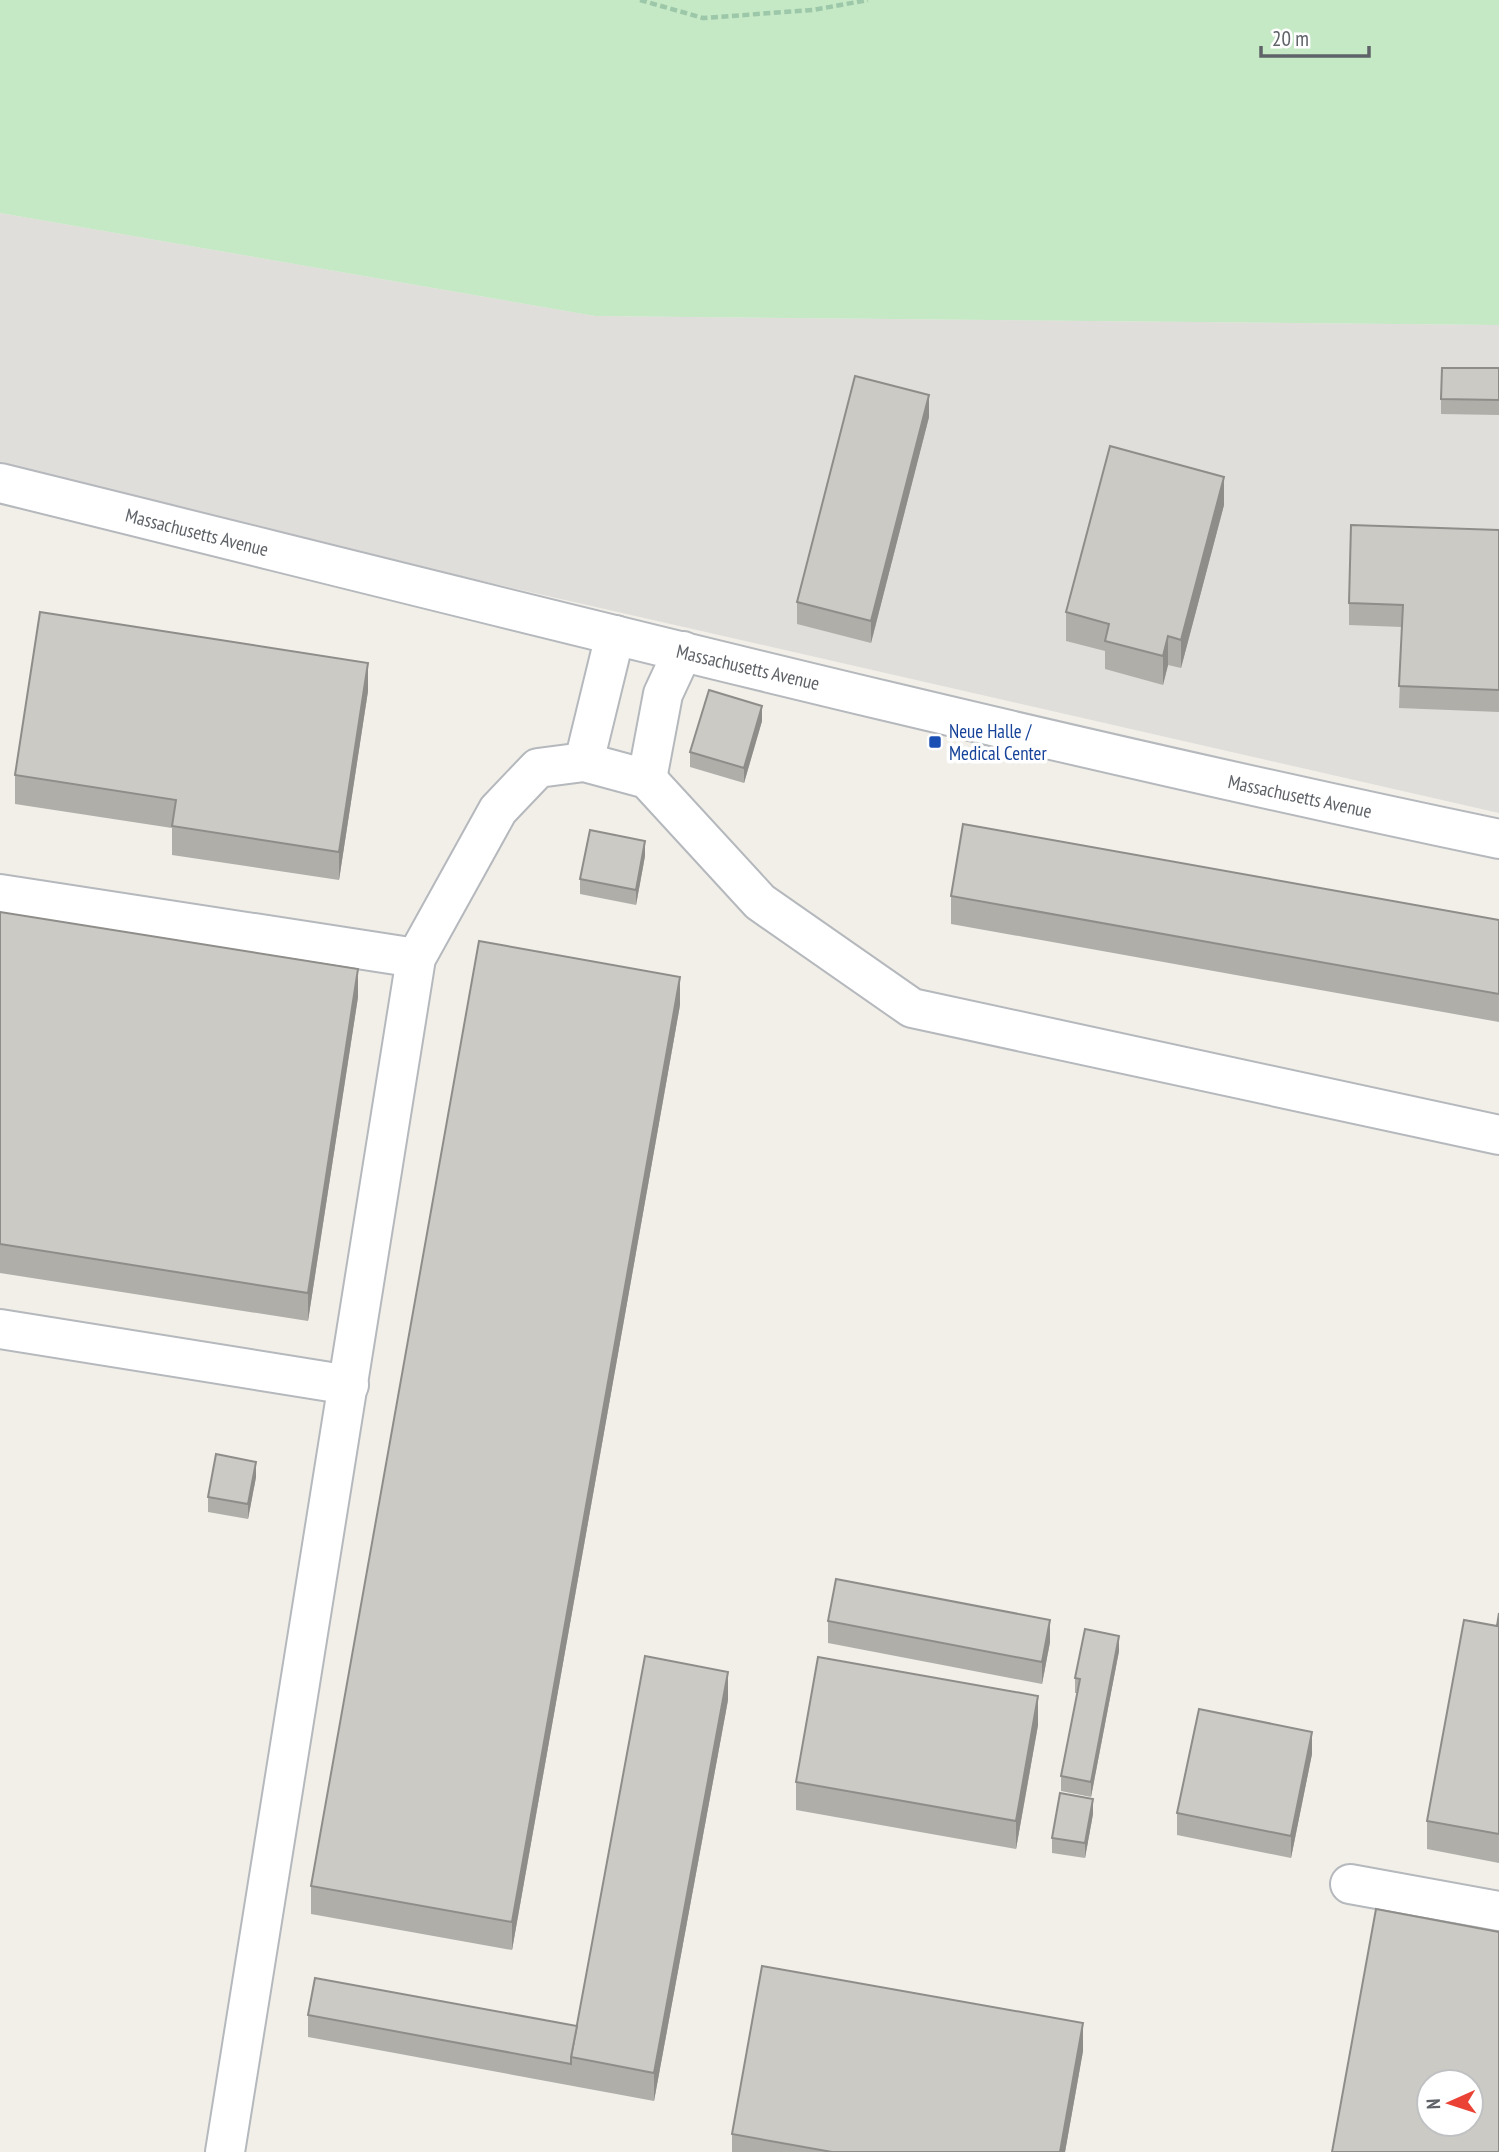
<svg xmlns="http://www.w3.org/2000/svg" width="1499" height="2152" font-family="'PT Sans Narrow',sans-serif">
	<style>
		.industrial { fill: #e0deda }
		.green { fill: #c5e8c5 }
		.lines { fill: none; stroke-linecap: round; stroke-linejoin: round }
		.minor-casing { stroke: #b5b8bc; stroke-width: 42 }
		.path { stroke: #9cc7a9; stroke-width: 4.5; stroke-dasharray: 7 3.5; stroke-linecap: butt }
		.minor { stroke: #fff; stroke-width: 38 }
		.wall { fill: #afaea9 }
		.shaded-wall { fill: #8f8d8a }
		.building { fill: #cccac5; stroke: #8f8d8a; stroke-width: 2; fill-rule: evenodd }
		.transit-dot { fill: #1a4fb4; stroke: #fff; stroke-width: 2.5 }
		.labels { text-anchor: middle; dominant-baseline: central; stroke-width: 7; stroke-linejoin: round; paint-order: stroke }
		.street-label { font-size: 19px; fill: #5f6368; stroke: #fff }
		.transit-label { font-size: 19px; fill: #164399; stroke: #fff; text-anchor: start }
	</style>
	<rect width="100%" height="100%" fill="#f1efe8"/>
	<path class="industrial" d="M 0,213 L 595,316 L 1499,325 L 1499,813 L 0,471 Z"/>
	<path class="green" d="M 0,0 L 1499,0 L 1499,325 L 595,316 L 0,213 Z"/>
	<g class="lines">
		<defs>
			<g id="minor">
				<path d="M 0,483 C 499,606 996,734 1499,839"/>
				<path d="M 584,762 L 615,635"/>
				<path d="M 647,779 L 663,694 L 683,651"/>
				<path d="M 0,894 L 416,958"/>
				<path d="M 0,1329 L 349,1385"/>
				<path d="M 1350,1884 L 1499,1911"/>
				<path d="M 225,2152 L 416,958 L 498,810 L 538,768 L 584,762 L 647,779 L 760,902 L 912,1008 L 1499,1135"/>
			</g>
		</defs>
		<use href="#minor" class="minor-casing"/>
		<path class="path" d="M 640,0 L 703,18 L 813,10 L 868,0"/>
		<use href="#minor" class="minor"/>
	</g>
	<g class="wall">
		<path d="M 1499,368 L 1499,415 L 1441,414 L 1441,399 Z"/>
		<path d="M 929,417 L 871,643 L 797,624 L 797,602 Z"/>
		<path d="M 1224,505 L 1181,668 L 1168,665 L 1163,685 L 1105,669 L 1105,651 L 1066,641 L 1066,612 Z"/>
		<path d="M 1499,530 L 1499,712 L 1399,708 L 1402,627 L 1349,625 L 1349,603 Z"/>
		<path d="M 368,691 L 339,880 L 172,855 L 172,828 L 15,804 L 15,775 Z"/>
		<path d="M 762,721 L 744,783 L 690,767 L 690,752 Z"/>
		<path d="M 645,856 L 636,905 L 580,894 L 580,879 Z"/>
		<path d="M 951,896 L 1499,920 L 1499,1022 L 951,924 Z"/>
		<path d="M 0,912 L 358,997 L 308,1321 L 0,1273 Z"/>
		<path d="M 680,1005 L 512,1950 L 311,1914 L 311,1886 Z"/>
		<path d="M 256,1477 L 248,1519 L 208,1512 L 208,1497 Z"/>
		<path d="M 1499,1613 L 1499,1863 L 1427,1849 L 1427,1821 L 1497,1626 Z"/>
		<path d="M 828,1621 L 1050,1642 L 1042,1684 L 828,1643 Z"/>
		<path d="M 1119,1651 L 1091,1797 L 1061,1791 L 1061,1776 L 1077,1693 L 1075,1693 L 1075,1678 Z"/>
		<path d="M 728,1700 L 654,2101 L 308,2037 L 308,2015 L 577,2026 Z"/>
		<path d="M 1038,1725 L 1016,1849 L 796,1810 L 796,1782 Z"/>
		<path d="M 1312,1754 L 1291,1858 L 1177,1835 L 1177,1813 Z"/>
		<path d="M 1093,1814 L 1085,1858 L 1052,1853 L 1052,1838 Z"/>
		<path d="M 1083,2051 L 1065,2152 L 732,2152 L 732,2134 Z"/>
	</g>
	<g class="shaded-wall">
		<path d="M 929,395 L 929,417 L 871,643 L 871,621 Z"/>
		<path d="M 1224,477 L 1224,505 L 1181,668 L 1181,640 Z"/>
		<path d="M 1168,636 L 1168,665 L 1163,685 L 1163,656 Z"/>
		<path d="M 368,663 L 368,691 L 339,880 L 339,852 Z"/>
		<path d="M 762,706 L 762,721 L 744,783 L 744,768 Z"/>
		<path d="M 645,841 L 645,856 L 636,905 L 636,890 Z"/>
		<path d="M 358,969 L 358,997 L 308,1321 L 308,1293 Z"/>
		<path d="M 680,977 L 680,1005 L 512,1950 L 512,1922 Z"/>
		<path d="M 256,1462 L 256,1477 L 248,1519 L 248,1504 Z"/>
		<path d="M 1050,1620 L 1050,1642 L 1042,1684 L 1042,1662 Z"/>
		<path d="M 1119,1636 L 1119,1651 L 1091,1797 L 1091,1782 Z"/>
		<path d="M 728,1672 L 728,1700 L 654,2101 L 654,2073 Z"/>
		<path d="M 1038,1696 L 1038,1725 L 1016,1849 L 1016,1821 Z"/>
		<path d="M 1312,1732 L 1312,1754 L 1291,1858 L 1291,1836 Z"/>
		<path d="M 1093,1799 L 1093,1814 L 1085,1858 L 1085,1843 Z"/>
		<path d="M 1083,2023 L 1083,2051 L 1065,2152 L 1060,2152 Z"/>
	</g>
	<g class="building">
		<path d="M 1442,368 L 1499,368 L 1499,400 L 1441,399 Z"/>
		<path d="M 855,376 L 929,395 L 871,621 L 797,602 Z"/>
		<path d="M 1110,446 L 1224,477 L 1181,640 L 1168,636 L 1163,656 L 1105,641 L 1109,624 L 1066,612 Z"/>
		<path d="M 1351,525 L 1499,530 L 1499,690 L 1399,686 L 1403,605 L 1349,603 Z"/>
		<path d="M 40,612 L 368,663 L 339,852 L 172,826 L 176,800 L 15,775 Z"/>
		<path d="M 709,690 L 762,706 L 744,768 L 690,752 Z"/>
		<path d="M 963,824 L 1499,920 L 1499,994 L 951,896 Z"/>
		<path d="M 590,830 L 645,841 L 636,890 L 580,879 Z"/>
		<path d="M 0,912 L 358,969 L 308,1293 L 0,1244 Z"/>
		<path d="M 479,941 L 680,977 L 512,1922 L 311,1886 Z"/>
		<path d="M 216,1454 L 256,1462 L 248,1504 L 208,1497 Z"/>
		<path d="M 836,1579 L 1050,1620 L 1042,1662 L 828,1621 Z"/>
		<path d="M 1499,1613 L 1499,1834 L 1427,1821 L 1464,1620 L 1497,1626 Z"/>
		<path d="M 1085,1629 L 1119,1636 L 1091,1782 L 1061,1776 L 1080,1679 L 1075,1678 Z"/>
		<path d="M 645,1656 L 728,1672 L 654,2073 L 571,2057 Z"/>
		<path d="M 818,1657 L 1038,1696 L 1016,1821 L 796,1782 Z"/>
		<path d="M 1199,1709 L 1312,1732 L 1291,1836 L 1177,1813 Z"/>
		<path d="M 1060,1793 L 1093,1799 L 1085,1843 L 1052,1838 Z"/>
		<path d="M 1376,1909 L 1499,1932 L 1499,2152 L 1332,2152 ZM 1429,2082 L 1471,2082 L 1471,2124 L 1429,2124 Z"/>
		<path d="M 762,1966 L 1083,2023 L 1060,2152 L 832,2152 L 732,2134 Z"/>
		<path d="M 315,1978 L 577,2026 L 571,2057 L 571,2064 L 308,2015 Z"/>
	</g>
	<rect class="transit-dot" x="928" y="735" width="14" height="14" rx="3.5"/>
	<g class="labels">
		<g class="street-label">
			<text transform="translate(197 532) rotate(14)">Massachusetts Avenue</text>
			<text transform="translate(748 667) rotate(13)">Massachusetts Avenue</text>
			<text transform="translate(1300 796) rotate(12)">Massachusetts Avenue</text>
		</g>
		<g class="transit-label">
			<text x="949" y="731">Neue Halle /<tspan x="949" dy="22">Medical Center</tspan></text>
		</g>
	</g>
	<g transform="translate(1450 2103) rotate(267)"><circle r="33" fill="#ffffff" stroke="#bfc1c3" stroke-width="2"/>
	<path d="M0-5L12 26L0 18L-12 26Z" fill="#ea4335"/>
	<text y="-10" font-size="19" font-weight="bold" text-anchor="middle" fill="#5f6368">N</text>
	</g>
	<path d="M1261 46v10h108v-10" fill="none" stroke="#5f6368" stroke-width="3.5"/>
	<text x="1272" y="46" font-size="21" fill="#5f6368" stroke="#ffffff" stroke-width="5" paint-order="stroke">20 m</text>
</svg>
